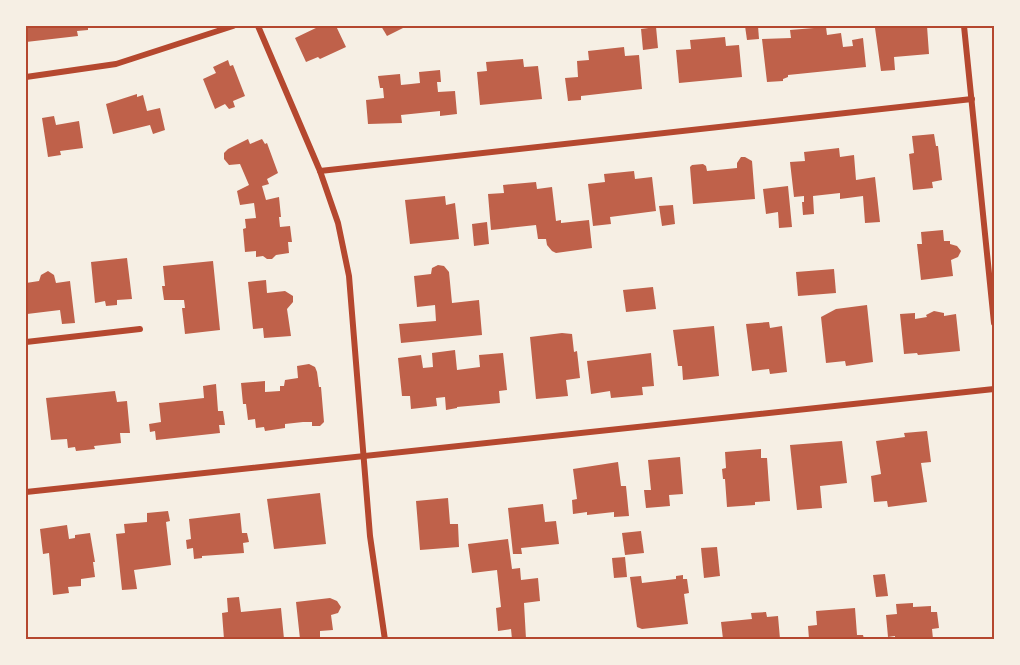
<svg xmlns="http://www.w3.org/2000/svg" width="1020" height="665" font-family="Manrope,sans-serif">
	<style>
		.building { fill: #bf614a }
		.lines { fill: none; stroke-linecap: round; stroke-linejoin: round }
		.minor { stroke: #b5482f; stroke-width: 6 }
		.neatline { fill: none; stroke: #b5482f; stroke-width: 2 }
	</style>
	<rect width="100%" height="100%" fill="#f6efe4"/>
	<g class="building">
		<path d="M 26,26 L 88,26 L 88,30 L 77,31 L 78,36 L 26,42 Z"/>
		<path d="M 320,26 L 336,26 L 346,47 L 320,59 L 318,57 L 306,62 L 295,38 Z"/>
		<path d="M 381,26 L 407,26 L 387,36 Z"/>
		<path d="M 745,26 L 758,26 L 759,39 L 747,40 Z"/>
		<path d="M 904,26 L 927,26 L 929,54 L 894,57 L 895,70 L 881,71 L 875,28 Z"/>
		<path d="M 656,27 L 658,48 L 643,50 L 641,29 Z"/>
		<path d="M 826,27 L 827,35 L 841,33 L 843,47 L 853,46 L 852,40 L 863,38 L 866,67 L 788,75 L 788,77 L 783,79 L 783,81 L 767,82 L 762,39 L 791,38 L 790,30 Z"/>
		<path d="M 725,37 L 726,46 L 739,45 L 742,77 L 679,83 L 676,50 L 691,49 L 690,40 Z"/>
		<path d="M 624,47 L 625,56 L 639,55 L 642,89 L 581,96 L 581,100 L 568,101 L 565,78 L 578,77 L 577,61 L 589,60 L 588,51 Z"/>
		<path d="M 523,59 L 524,67 L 538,66 L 542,99 L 480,105 L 477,72 L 487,71 L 486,62 Z"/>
		<path d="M 228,60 L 230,66 L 233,65 L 245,96 L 233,101 L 235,107 L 229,109 L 225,104 L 215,109 L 203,79 L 216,73 L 213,67 Z"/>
		<path d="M 440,70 L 441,82 L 437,82 L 438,92 L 455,91 L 457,114 L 440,116 L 440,111 L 401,115 L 402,123 L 368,124 L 366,100 L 384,98 L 383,88 L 380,88 L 378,76 L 400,74 L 401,85 L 411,84 L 420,83 L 419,72 Z"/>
		<path d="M 137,94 L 137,97 L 143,95 L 147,111 L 160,108 L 165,130 L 153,134 L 150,125 L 113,134 L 106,104 Z"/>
		<path d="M 54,116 L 56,125 L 79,121 L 83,148 L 60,151 L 61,155 L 48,157 L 42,118 Z"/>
		<path d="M 934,134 L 936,146 L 938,146 L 942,180 L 932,182 L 933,188 L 913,190 L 909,154 L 914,153 L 912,136 Z"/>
		<path d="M 248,139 L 250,144 L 262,139 L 265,144 L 267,143 L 278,173 L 267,179 L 269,184 L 262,186 L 266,200 L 279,197 L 281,217 L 279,217 L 280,227 L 290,226 L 292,242 L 288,242 L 289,253 L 276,255 L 272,259 L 267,259 L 263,256 L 256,257 L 256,251 L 245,252 L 243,229 L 246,228 L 245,219 L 256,218 L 254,203 L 240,205 L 237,191 L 249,185 L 240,164 L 229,165 L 224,159 L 224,153 L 228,149 Z"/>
		<path d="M 839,148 L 840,157 L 854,155 L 856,180 L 875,177 L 880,222 L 865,223 L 863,196 L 840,199 L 840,193 L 813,196 L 814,214 L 803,215 L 802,202 L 804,202 L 804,196 L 794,197 L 790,162 L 805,161 L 804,152 Z"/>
		<path d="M 741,157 L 745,157 L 752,161 L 755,199 L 693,204 L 690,167 L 692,165 L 703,164 L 706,166 L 707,171 L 737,168 L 737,163 Z"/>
		<path d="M 634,171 L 635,179 L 652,177 L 656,211 L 610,217 L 611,224 L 593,226 L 588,184 L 605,182 L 604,174 Z"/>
		<path d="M 536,182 L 537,189 L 552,187 L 556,221 L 561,220 L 561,223 L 589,220 L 592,248 L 556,253 L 552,251 L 547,245 L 546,239 L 538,239 L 536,225 L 491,230 L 488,194 L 504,193 L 503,185 Z"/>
		<path d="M 788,186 L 792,227 L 779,228 L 778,212 L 766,214 L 763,189 Z"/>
		<path d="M 445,196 L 446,205 L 455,203 L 459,239 L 410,244 L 405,200 Z"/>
		<path d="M 673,205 L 675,224 L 662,226 L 659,206 Z"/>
		<path d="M 487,222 L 489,244 L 474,246 L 472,224 Z"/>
		<path d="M 943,230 L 944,241 L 950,241 L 950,244 L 957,246 L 961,251 L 958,257 L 951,260 L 953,276 L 921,280 L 917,244 L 922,244 L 921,232 Z"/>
		<path d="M 127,258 L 132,299 L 117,300 L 117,305 L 106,306 L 105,301 L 95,303 L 91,262 Z"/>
		<path d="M 213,261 L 220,330 L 185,334 L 182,308 L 185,308 L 184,300 L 164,300 L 162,286 L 165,286 L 163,266 Z"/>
		<path d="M 438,265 L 444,266 L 449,272 L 452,303 L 479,300 L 482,335 L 401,343 L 399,324 L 436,321 L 435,305 L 417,307 L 414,276 L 431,274 L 432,268 Z"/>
		<path d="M 834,269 L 836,293 L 798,296 L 796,272 Z"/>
		<path d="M 48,271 L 54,275 L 56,283 L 70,281 L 75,323 L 62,324 L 60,310 L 27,314 L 26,283 L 39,281 L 41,275 Z"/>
		<path d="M 266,280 L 267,293 L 285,291 L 293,296 L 293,302 L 287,309 L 291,336 L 264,338 L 263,328 L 253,329 L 248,282 Z"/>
		<path d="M 653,287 L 656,309 L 626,312 L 623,290 Z"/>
		<path d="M 867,305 L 873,362 L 846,366 L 845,361 L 826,363 L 821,317 L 836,309 Z"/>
		<path d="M 934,311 L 944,313 L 944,316 L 956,314 L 960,351 L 918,355 L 917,353 L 904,354 L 900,314 L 915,313 L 915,319 L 927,317 L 926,315 Z"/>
		<path d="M 769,322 L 770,328 L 782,326 L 787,372 L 770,374 L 769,369 L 752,371 L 746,324 Z"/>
		<path d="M 714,326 L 719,376 L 683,380 L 682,366 L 678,366 L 673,330 Z"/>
		<path d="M 562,333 L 572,334 L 574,352 L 577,351 L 580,378 L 566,380 L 568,396 L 536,399 L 530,337 Z"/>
		<path d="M 455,350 L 457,370 L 480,367 L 479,355 L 503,353 L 507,390 L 499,391 L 500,403 L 457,407 L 457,408 L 446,410 L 445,397 L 436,398 L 437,406 L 411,409 L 410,396 L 402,396 L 398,358 L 421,355 L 423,368 L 433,367 L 432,353 Z"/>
		<path d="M 651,353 L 654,386 L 642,387 L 643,395 L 611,398 L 610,391 L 591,394 L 587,361 Z"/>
		<path d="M 309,364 L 315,367 L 317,372 L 319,387 L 321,387 L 324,422 L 320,426 L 312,426 L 312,422 L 303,422 L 285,424 L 285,428 L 265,431 L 264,427 L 256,428 L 255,419 L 248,420 L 246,404 L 243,404 L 241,383 L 265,381 L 265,392 L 280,391 L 280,386 L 284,386 L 285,380 L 298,378 L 297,366 Z"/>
		<path d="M 216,384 L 218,411 L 223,411 L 225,425 L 219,425 L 220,433 L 156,440 L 155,431 L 150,432 L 149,424 L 161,422 L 159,403 L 204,398 L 203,386 Z"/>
		<path d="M 115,391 L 117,402 L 127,401 L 130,433 L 120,433 L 121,443 L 94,446 L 95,449 L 76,451 L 75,447 L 68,448 L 67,439 L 51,440 L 46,398 Z"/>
		<path d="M 927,431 L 931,462 L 921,463 L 927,502 L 888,507 L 887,501 L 874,502 L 871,476 L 881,474 L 876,441 L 905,437 L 904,433 Z"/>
		<path d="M 842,441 L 847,483 L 820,486 L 822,508 L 797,510 L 790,445 Z"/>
		<path d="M 761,449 L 761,458 L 767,458 L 770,501 L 755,502 L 755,505 L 727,507 L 725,479 L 723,479 L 722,469 L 726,468 L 725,452 Z"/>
		<path d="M 680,457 L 683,494 L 669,495 L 670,506 L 646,508 L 644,490 L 651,490 L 648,460 Z"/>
		<path d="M 618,462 L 621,486 L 626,486 L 629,516 L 614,517 L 614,512 L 587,515 L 587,512 L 573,514 L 572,500 L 577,499 L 573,469 Z"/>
		<path d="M 320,493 L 326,544 L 274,549 L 267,499 Z"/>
		<path d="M 448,498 L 450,524 L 458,524 L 459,547 L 420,550 L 416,501 Z"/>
		<path d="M 543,504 L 545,522 L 556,521 L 559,544 L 521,548 L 522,554 L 513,554 L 508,508 Z"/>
		<path d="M 168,511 L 170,521 L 166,522 L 171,565 L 134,570 L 137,589 L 122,590 L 116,534 L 125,533 L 124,524 L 147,522 L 147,513 Z"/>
		<path d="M 240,513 L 242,533 L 247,533 L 249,542 L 243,543 L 244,553 L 202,556 L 202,558 L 194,559 L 193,548 L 187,549 L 186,540 L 191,539 L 189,519 Z"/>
		<path d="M 67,525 L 69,539 L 75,538 L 75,535 L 90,533 L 95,562 L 93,562 L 95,577 L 81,579 L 81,586 L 68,587 L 69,593 L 53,595 L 49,553 L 43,554 L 40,529 Z"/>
		<path d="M 641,531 L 644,553 L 625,555 L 622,533 Z"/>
		<path d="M 508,539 L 512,569 L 520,568 L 521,580 L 538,578 L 540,601 L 524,603 L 526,639 L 512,639 L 511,629 L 498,631 L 496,608 L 501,607 L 497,570 L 472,573 L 468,544 Z"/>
		<path d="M 717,547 L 720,576 L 704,578 L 701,548 Z"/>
		<path d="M 625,557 L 627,577 L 614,578 L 612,558 Z"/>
		<path d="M 885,574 L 888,596 L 876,597 L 873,575 Z"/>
		<path d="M 683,575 L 683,579 L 687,579 L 689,593 L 684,594 L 688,624 L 642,629 L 637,627 L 630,577 L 641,576 L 642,583 L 676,579 L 676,576 Z"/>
		<path d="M 239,597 L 241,612 L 281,608 L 284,639 L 224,639 L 222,613 L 228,612 L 227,598 Z"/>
		<path d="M 330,598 L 337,601 L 341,607 L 338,613 L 331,615 L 333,630 L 320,631 L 320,639 L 300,639 L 296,602 Z"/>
		<path d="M 913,603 L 913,607 L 931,606 L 931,612 L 937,612 L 939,628 L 932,629 L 933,639 L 895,639 L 895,636 L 888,637 L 886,615 L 897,614 L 896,604 Z"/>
		<path d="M 855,608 L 857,635 L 863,635 L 864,639 L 809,639 L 808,626 L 817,625 L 816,611 Z"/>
		<path d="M 766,612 L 767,617 L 778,616 L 780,639 L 723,639 L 721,622 L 752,619 L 751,613 Z"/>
	</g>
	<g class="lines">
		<g class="minor">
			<path d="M 258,26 L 320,171 L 338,223 L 349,276 L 370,536 L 385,640"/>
			<path d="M 964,26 L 994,323"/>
			<path d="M 26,77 L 116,64 L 233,26"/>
			<path d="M 320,171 L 972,99"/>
			<path d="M 26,342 L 140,329"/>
			<path d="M 26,492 L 994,389"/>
		</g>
	</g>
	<rect width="1020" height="665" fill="none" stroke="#f6efe4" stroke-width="54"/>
	<rect x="27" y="27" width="966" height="611" class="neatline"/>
</svg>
